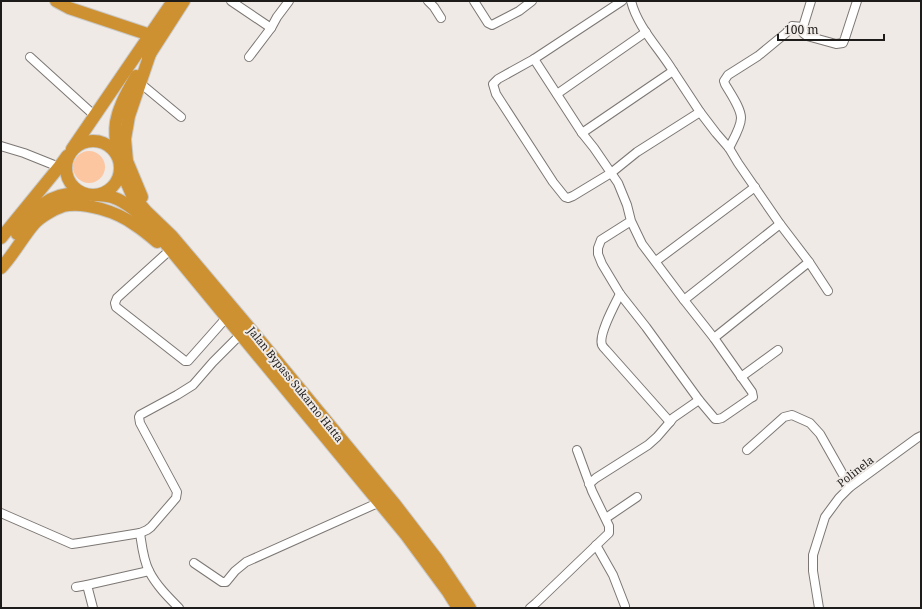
<svg xmlns="http://www.w3.org/2000/svg" width="922" height="609" font-family="'Noto Serif',serif">
	<style>
		.green { fill: #fcc6a1 }
		.lines { fill: none; stroke-linecap: round; stroke-linejoin: round }
		.minor-casing { stroke: #7c7774; stroke-width: 10 }
		.highway-casing { stroke: #c9c9c8; stroke-width: 14 }
		.minor { stroke: #fff; stroke-width: 8 }
		.highway { stroke: #ce9132; stroke-width: 12 }
		.labels { text-anchor: middle; dominant-baseline: central; stroke-width: 4; stroke-linejoin: round; paint-order: stroke }
		.street-label { font-size: 11px; fill: #1e1c1b; stroke: #efeae6 }
	</style>
	<rect width="100%" height="100%" fill="#efeae6"/>
	<circle class="green" cx="89" cy="167" r="16"/>
	<g class="lines">
		<defs>
			<g id="minor">
				<path d="M 231,1 L 271,28"/>
				<path d="M 428,1 L 434,7 L 441,18"/>
				<path d="M 474,1 L 488,23 L 492,25 L 519,11 L 532,1"/>
				<path d="M 622,1 L 534,59 L 498,79 L 493,84 L 496,94 L 553,182 L 565,197 L 568,198 L 573,196 L 611,173 L 637,152 L 700,112"/>
				<path d="M 811,1 L 803,27 L 803,33 L 807,36 L 836,44 L 843,43 L 845,38 L 857,1"/>
				<path d="M 30,57 L 95,116"/>
				<path d="M 249,57 L 271,28 L 277,17 L 289,1"/>
				<path d="M 534,59 L 582,133 L 594,148 L 618,183 L 627,205 L 631,221 L 642,244 L 684,300 L 714,338 L 752,392 L 753,397 L 751,398 L 722,418 L 718,419 L 715,419 L 699,400 L 646,327 L 620,294 L 602,264 L 598,254 L 598,248 L 601,240 L 631,221"/>
				<path d="M 673,71 L 700,112 L 716,133 L 729,148 L 738,163 L 780,224 L 809,262 L 828,291"/>
				<path d="M 140,83 L 181,117"/>
				<path d="M 557,94 L 646,32"/>
				<path d="M 582,133 L 673,71 C 659,48 638,28 631,1"/>
				<path d="M 1,146 L 24,153 L 59,167"/>
				<path d="M 729,148 C 733,140 741,127 741,118 C 741,108 730,93 725,84 L 724,81 L 728,75 L 758,56 L 786,33 L 792,26 L 803,27"/>
				<path d="M 170,250 L 117,298 L 115,303 L 116,307 L 185,361 L 188,361 L 227,317"/>
				<path d="M 656,261 L 755,187"/>
				<path d="M 620,294 C 615,304 598,335 602,345 C 603,347 604,348 606,350 L 670,422 L 673,418 L 699,400"/>
				<path d="M 684,300 L 780,224"/>
				<path d="M 714,338 L 809,262"/>
				<path d="M 741,377 L 778,350"/>
				<path d="M 747,450 L 784,417 L 792,415 L 810,423 L 820,434 L 850,487"/>
				<path d="M 589,484 L 596,478 L 648,445 L 657,437 L 670,422"/>
				<path d="M 1,513 L 72,544 L 79,543 L 140,533 L 147,530 L 151,527 L 176,498 L 177,492 L 140,423 L 139,417 L 140,415 L 177,395 L 193,385 L 213,362 L 241,334"/>
				<path d="M 606,518 L 637,497"/>
				<path d="M 140,533 C 142,546 143,559 149,571 C 156,585 168,597 179,608"/>
				<path d="M 596,545 L 613,575 L 625,606 L 625,608"/>
				<path d="M 194,563 L 222,582 L 226,582 L 235,571 L 246,562 L 380,502"/>
				<path d="M 76,587 L 87,585"/>
				<path d="M 93,608 L 87,585 L 149,571"/>
				<path d="M 530,608 L 536,603 L 609,533 L 609,526 L 592,491 L 577,450"/>
				<path d="M 819,608 L 813,571 L 813,555 L 825,517 L 839,498 L 850,487 L 917,438 L 921,436"/>
			</g>
			<g id="highway">
				<path d="M 56,1 L 69,8 L 150,35"/>
				<path d="M 148,57 L 184,1"/>
				<circle cx="93" cy="168" r="27"/>
				<path d="M 72,149 L 173,1"/>
				<path d="M 118,156 C 116,145 114,133 116,122 C 119,105 128,91 136,76"/>
				<path d="M 120,165 L 125,179 L 132,195 L 146,211 L 172,236 L 248,326 L 394,503 L 437,559 L 470,608"/>
				<path d="M 96,195 C 101,195 107,196 112,197 C 130,203 143,218 156,232 L 406,535 L 448,592 L 458,608"/>
				<path d="M 142,197 L 127,161 L 125,139 L 129,116 L 151,51"/>
				<path d="M 17,234 C 35,209 50,190 84,194"/>
				<path d="M 1,238 L 59,167 L 67,156"/>
				<path d="M 1,268 C 14,254 22,238 34,224 C 40,217 54,209 63,206 C 84,201 118,212 135,225 C 143,230 150,236 157,242"/>
			</g>
		</defs>
		<use href="#minor" class="minor-casing"/>
		<use href="#highway" class="highway-casing"/>
		<use href="#minor" class="minor"/>
		<use href="#highway" class="highway"/>
	</g>
	<g class="labels">
		<g class="street-label">
			<text transform="translate(296 384) rotate(51)">Jalan Bypass Sukarno Hatta</text>
			<text transform="translate(855 471) rotate(-38)">Polinela</text>
		</g>
	</g>
	<rect width="922" height="609" fill="none" stroke="#1e1c1b" stroke-width="4"/>
	<path d="M778 34v6h106v-6" fill="none" stroke="#1e1c1b" stroke-width="2"/>
	<text x="784" y="34" font-size="12" fill="#1e1c1b" stroke="#efeae6" stroke-width="3" paint-order="stroke">100 m</text>
</svg>
